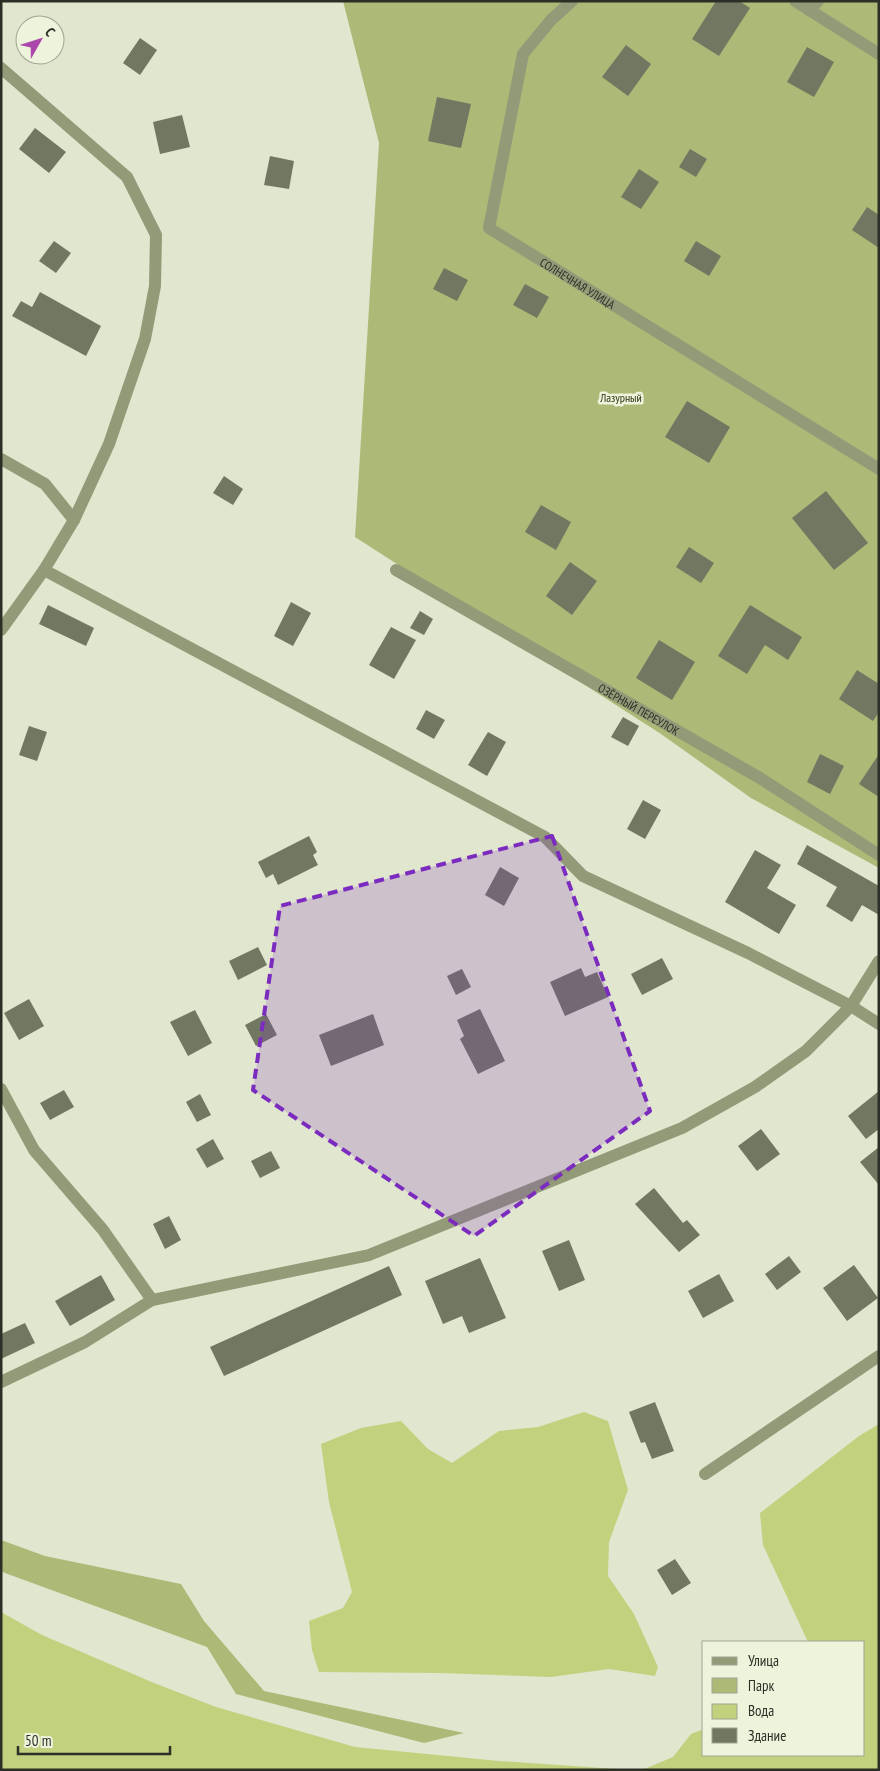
<svg xmlns="http://www.w3.org/2000/svg" width="880" height="1771" font-family="'PT Sans Narrow',sans-serif">
	<style>
		.green { fill: #acb977 }
		.water { fill: #c1d17d }
		.building { fill: #727762 }
		.lines { fill: none; stroke-linecap: round; stroke-linejoin: round }
		.minor { stroke: #929a78; stroke-width: 12 }
		.marked { fill: #7b2cbf; fill-opacity: 0.2; stroke: #7b2cbf; stroke-width: 4; stroke-dasharray: 10 6; stroke-linejoin: round }
		.labels { text-anchor: middle; dominant-baseline: central; stroke-width: 5; stroke-linejoin: round; paint-order: stroke }
		.street-label { font-size: 12px; fill: #2c2f26; stroke: #eef3dc }
		.park-label { font-size: 12px; fill: #2e3410; stroke: #eef3dc }
	</style>
	<rect width="100%" height="100%" fill="#e1e6cf"/>
	<g class="green">
		<path d="M 343,1 L 879,1 L 879,868 L 751,798 L 661,734 L 355,537 L 379,143 Z"/>
		<path d="M 1,1540 L 45,1556 L 181,1584 L 204,1621 L 264,1691 L 464,1733 L 424,1743 L 236,1694 L 207,1647 L 5,1573 L 1,1571 Z"/>
	</g>
	<g class="water">
		<path d="M 584,1412 L 608,1421 L 628,1490 L 609,1542 L 608,1576 L 634,1614 L 658,1667 L 655,1676 L 609,1669 L 551,1677 L 441,1673 L 319,1672 L 312,1650 L 309,1621 L 343,1608 L 352,1592 L 329,1502 L 321,1444 L 361,1428 L 401,1421 L 428,1449 L 452,1463 L 499,1431 L 538,1427 Z"/>
		<path d="M 879,1424 L 879,1770 L 642,1770 L 673,1757 L 691,1734 L 704,1729 L 704,1755 L 864,1755 L 864,1642 L 808,1642 L 763,1545 L 760,1513 L 859,1436 Z"/>
		<path d="M 1,1612 L 42,1635 L 154,1683 L 216,1707 L 355,1747 L 499,1761 L 631,1770 L 1,1770 Z"/>
	</g>
	<g class="building">
		<path d="M 716,1 L 739,1 L 750,8 L 719,56 L 692,39 Z"/>
		<path d="M 140,38 L 157,50 L 140,75 L 123,63 Z"/>
		<path d="M 626,45 L 651,64 L 628,96 L 602,77 Z"/>
		<path d="M 807,47 L 834,62 L 814,97 L 787,82 Z"/>
		<path d="M 437,97 L 471,104 L 461,148 L 428,141 Z"/>
		<path d="M 182,115 L 190,147 L 160,154 L 153,122 Z"/>
		<path d="M 35,128 L 66,152 L 49,173 L 19,149 Z"/>
		<path d="M 690,149 L 707,159 L 696,177 L 679,167 Z"/>
		<path d="M 270,156 L 294,161 L 289,189 L 264,185 Z"/>
		<path d="M 639,169 L 659,182 L 641,209 L 621,197 Z"/>
		<path d="M 867,207 L 879,215 L 879,248 L 852,230 Z"/>
		<path d="M 54,241 L 71,253 L 56,273 L 39,261 Z"/>
		<path d="M 696,241 L 721,256 L 709,276 L 684,261 Z"/>
		<path d="M 444,268 L 468,280 L 457,301 L 433,289 Z"/>
		<path d="M 525,284 L 549,297 L 537,318 L 513,305 Z"/>
		<path d="M 40,292 L 101,326 L 86,356 L 12,316 L 21,301 L 32,307 Z"/>
		<path d="M 687,401 L 730,427 L 709,463 L 665,437 Z"/>
		<path d="M 224,476 L 243,489 L 233,505 L 213,493 Z"/>
		<path d="M 826,491 L 868,543 L 834,570 L 792,518 Z"/>
		<path d="M 541,505 L 571,522 L 556,550 L 525,532 Z"/>
		<path d="M 689,547 L 714,563 L 701,583 L 676,567 Z"/>
		<path d="M 570,562 L 597,581 L 572,615 L 546,596 Z"/>
		<path d="M 291,602 L 311,613 L 293,646 L 274,636 Z"/>
		<path d="M 48,605 L 94,628 L 86,646 L 39,624 Z"/>
		<path d="M 750,605 L 802,637 L 788,660 L 765,645 L 747,674 L 718,656 Z"/>
		<path d="M 420,611 L 433,619 L 424,635 L 410,628 Z"/>
		<path d="M 391,627 L 416,640 L 394,679 L 369,665 Z"/>
		<path d="M 659,640 L 695,662 L 672,700 L 636,678 Z"/>
		<path d="M 857,670 L 879,684 L 879,712 L 873,721 L 839,699 Z"/>
		<path d="M 426,710 L 445,720 L 434,739 L 416,729 Z"/>
		<path d="M 623,717 L 639,726 L 628,746 L 611,737 Z"/>
		<path d="M 29,726 L 47,732 L 37,761 L 19,755 Z"/>
		<path d="M 488,732 L 506,742 L 487,776 L 468,765 Z"/>
		<path d="M 820,754 L 844,766 L 830,794 L 807,782 Z"/>
		<path d="M 879,754 L 879,797 L 859,784 Z"/>
		<path d="M 643,800 L 661,810 L 645,839 L 627,829 Z"/>
		<path d="M 309,836 L 317,852 L 313,855 L 318,865 L 278,885 L 273,874 L 266,878 L 258,862 Z"/>
		<path d="M 807,845 L 879,886 L 879,915 L 862,905 L 852,922 L 826,906 L 837,887 L 797,864 Z"/>
		<path d="M 755,850 L 781,865 L 767,888 L 796,905 L 779,934 L 725,902 Z"/>
		<path d="M 500,867 L 519,878 L 504,906 L 485,895 Z"/>
		<path d="M 258,947 L 267,965 L 238,980 L 229,961 Z"/>
		<path d="M 662,958 L 673,979 L 642,995 L 631,974 Z"/>
		<path d="M 581,968 L 585,977 L 597,972 L 608,997 L 565,1016 L 550,982 Z"/>
		<path d="M 462,969 L 471,987 L 456,995 L 447,976 Z"/>
		<path d="M 29,999 L 44,1026 L 19,1040 L 4,1013 Z"/>
		<path d="M 480,1009 L 505,1061 L 478,1074 L 460,1039 L 464,1036 L 457,1020 Z"/>
		<path d="M 195,1010 L 212,1043 L 188,1056 L 170,1022 Z"/>
		<path d="M 266,1014 L 277,1035 L 256,1046 L 245,1025 Z"/>
		<path d="M 373,1014 L 384,1045 L 331,1066 L 319,1035 Z"/>
		<path d="M 64,1090 L 74,1107 L 50,1120 L 40,1103 Z"/>
		<path d="M 879,1091 L 879,1129 L 866,1139 L 848,1116 Z"/>
		<path d="M 200,1094 L 211,1115 L 197,1122 L 186,1102 Z"/>
		<path d="M 761,1129 L 780,1154 L 757,1171 L 738,1146 Z"/>
		<path d="M 213,1139 L 224,1159 L 207,1168 L 196,1149 Z"/>
		<path d="M 879,1147 L 879,1185 L 860,1162 Z"/>
		<path d="M 271,1151 L 280,1168 L 260,1178 L 251,1161 Z"/>
		<path d="M 654,1188 L 683,1223 L 687,1220 L 700,1235 L 679,1252 L 635,1204 Z"/>
		<path d="M 169,1216 L 181,1240 L 165,1249 L 153,1224 Z"/>
		<path d="M 569,1240 L 585,1280 L 559,1291 L 542,1251 Z"/>
		<path d="M 789,1256 L 801,1272 L 777,1290 L 765,1274 Z"/>
		<path d="M 480,1258 L 506,1318 L 469,1333 L 462,1316 L 443,1324 L 425,1281 Z"/>
		<path d="M 854,1265 L 878,1298 L 847,1321 L 823,1288 Z"/>
		<path d="M 389,1266 L 402,1295 L 224,1376 L 210,1347 Z"/>
		<path d="M 719,1274 L 734,1301 L 703,1318 L 688,1291 Z"/>
		<path d="M 101,1275 L 115,1300 L 70,1326 L 55,1301 Z"/>
		<path d="M 25,1323 L 35,1343 L 1,1359 L 1,1334 Z"/>
		<path d="M 655,1402 L 674,1451 L 652,1459 L 645,1442 L 641,1443 L 629,1412 Z"/>
		<path d="M 675,1559 L 691,1583 L 672,1595 L 657,1570 Z"/>
	</g>
	<g class="lines">
		<g class="minor">
			<path id="s1" d="M 572,1 L 551,20 L 523,54 L 489,228 L 879,469"/>
			<path d="M 795,1 L 879,54"/>
			<path d="M 809,10 L 818,1"/>
			<path d="M 1,68 L 127,177 L 156,235 L 155,286 L 145,339 L 109,444 L 74,520 L 44,570 L 1,630"/>
			<path d="M 1,459 L 45,484 L 74,520"/>
			<path d="M 44,570 L 545,837 L 583,876 L 748,953 L 851,1006 L 879,961"/>
			<path id="s2" d="M 396,570 L 760,778 L 879,855"/>
			<path d="M 1,1089 L 34,1150 L 103,1230 L 152,1300"/>
			<path d="M 1,1382 L 85,1342 L 152,1300 L 369,1255 L 682,1128 L 755,1087 L 806,1051 L 851,1006 L 879,1024"/>
			<path d="M 705,1474 L 879,1356"/>
		</g>
	</g>
	<path class="marked" d="M 552,836 L 650,1111 L 474,1236 L 253,1090 L 280,906 Z"/>
	<g class="labels">
		<g class="street-label">
			<text stroke="none"><textPath href="#s1" startOffset="354">СОЛНЕЧНАЯ УЛИЦА</textPath></text>
			<text stroke="none"><textPath href="#s2" startOffset="280">ОЗЁРНЫЙ ПЕРЕУЛОК</textPath></text>
		</g>
		<g class="park-label">
			<text x="621" y="397">Лазурный</text>
		</g>
	</g>
	<rect width="880" height="1771" fill="none" stroke="#2c2f26" stroke-width="5"/>
	<rect x="702" y="1641" width="162" height="115" fill="#eef3dc" stroke="#a0a593"/>
	<rect x="712" y="1657" width="25" height="8" fill="#929a78" stroke="#a0a593"/>
	<text x="748" y="1666" font-size="15" fill="#2c2f26">Улица</text>
	<rect x="712" y="1678" width="25" height="15" fill="#acb977" stroke="#a0a593"/>
	<text x="748" y="1691" font-size="15" fill="#2c2f26">Парк</text>
	<rect x="712" y="1704" width="25" height="15" fill="#c1d17d" stroke="#a0a593"/>
	<text x="748" y="1716" font-size="15" fill="#2c2f26">Вода</text>
	<rect x="712" y="1728" width="25" height="15" fill="#727762" stroke="#a0a593"/>
	<text x="748" y="1741" font-size="15" fill="#2c2f26">Здание</text>
	<g transform="translate(40 40) rotate(51)"><circle r="24" fill="#eef3dc" stroke="#a0a593"/>
	<path d="M0-4L9 19L0 12L-9 19Z" fill="#ab46aa"/>
	<text y="-8" font-size="14" font-weight="bold" text-anchor="middle" fill="#2c2f26">С</text>
	</g>
	<path d="M18 1746v8h152v-8" fill="none" stroke="#2c2f26" stroke-width="2.5"/>
	<text x="25" y="1746" font-size="15" fill="#2c2f26" stroke="#eef3dc" stroke-width="4" paint-order="stroke">50 m</text>
</svg>
